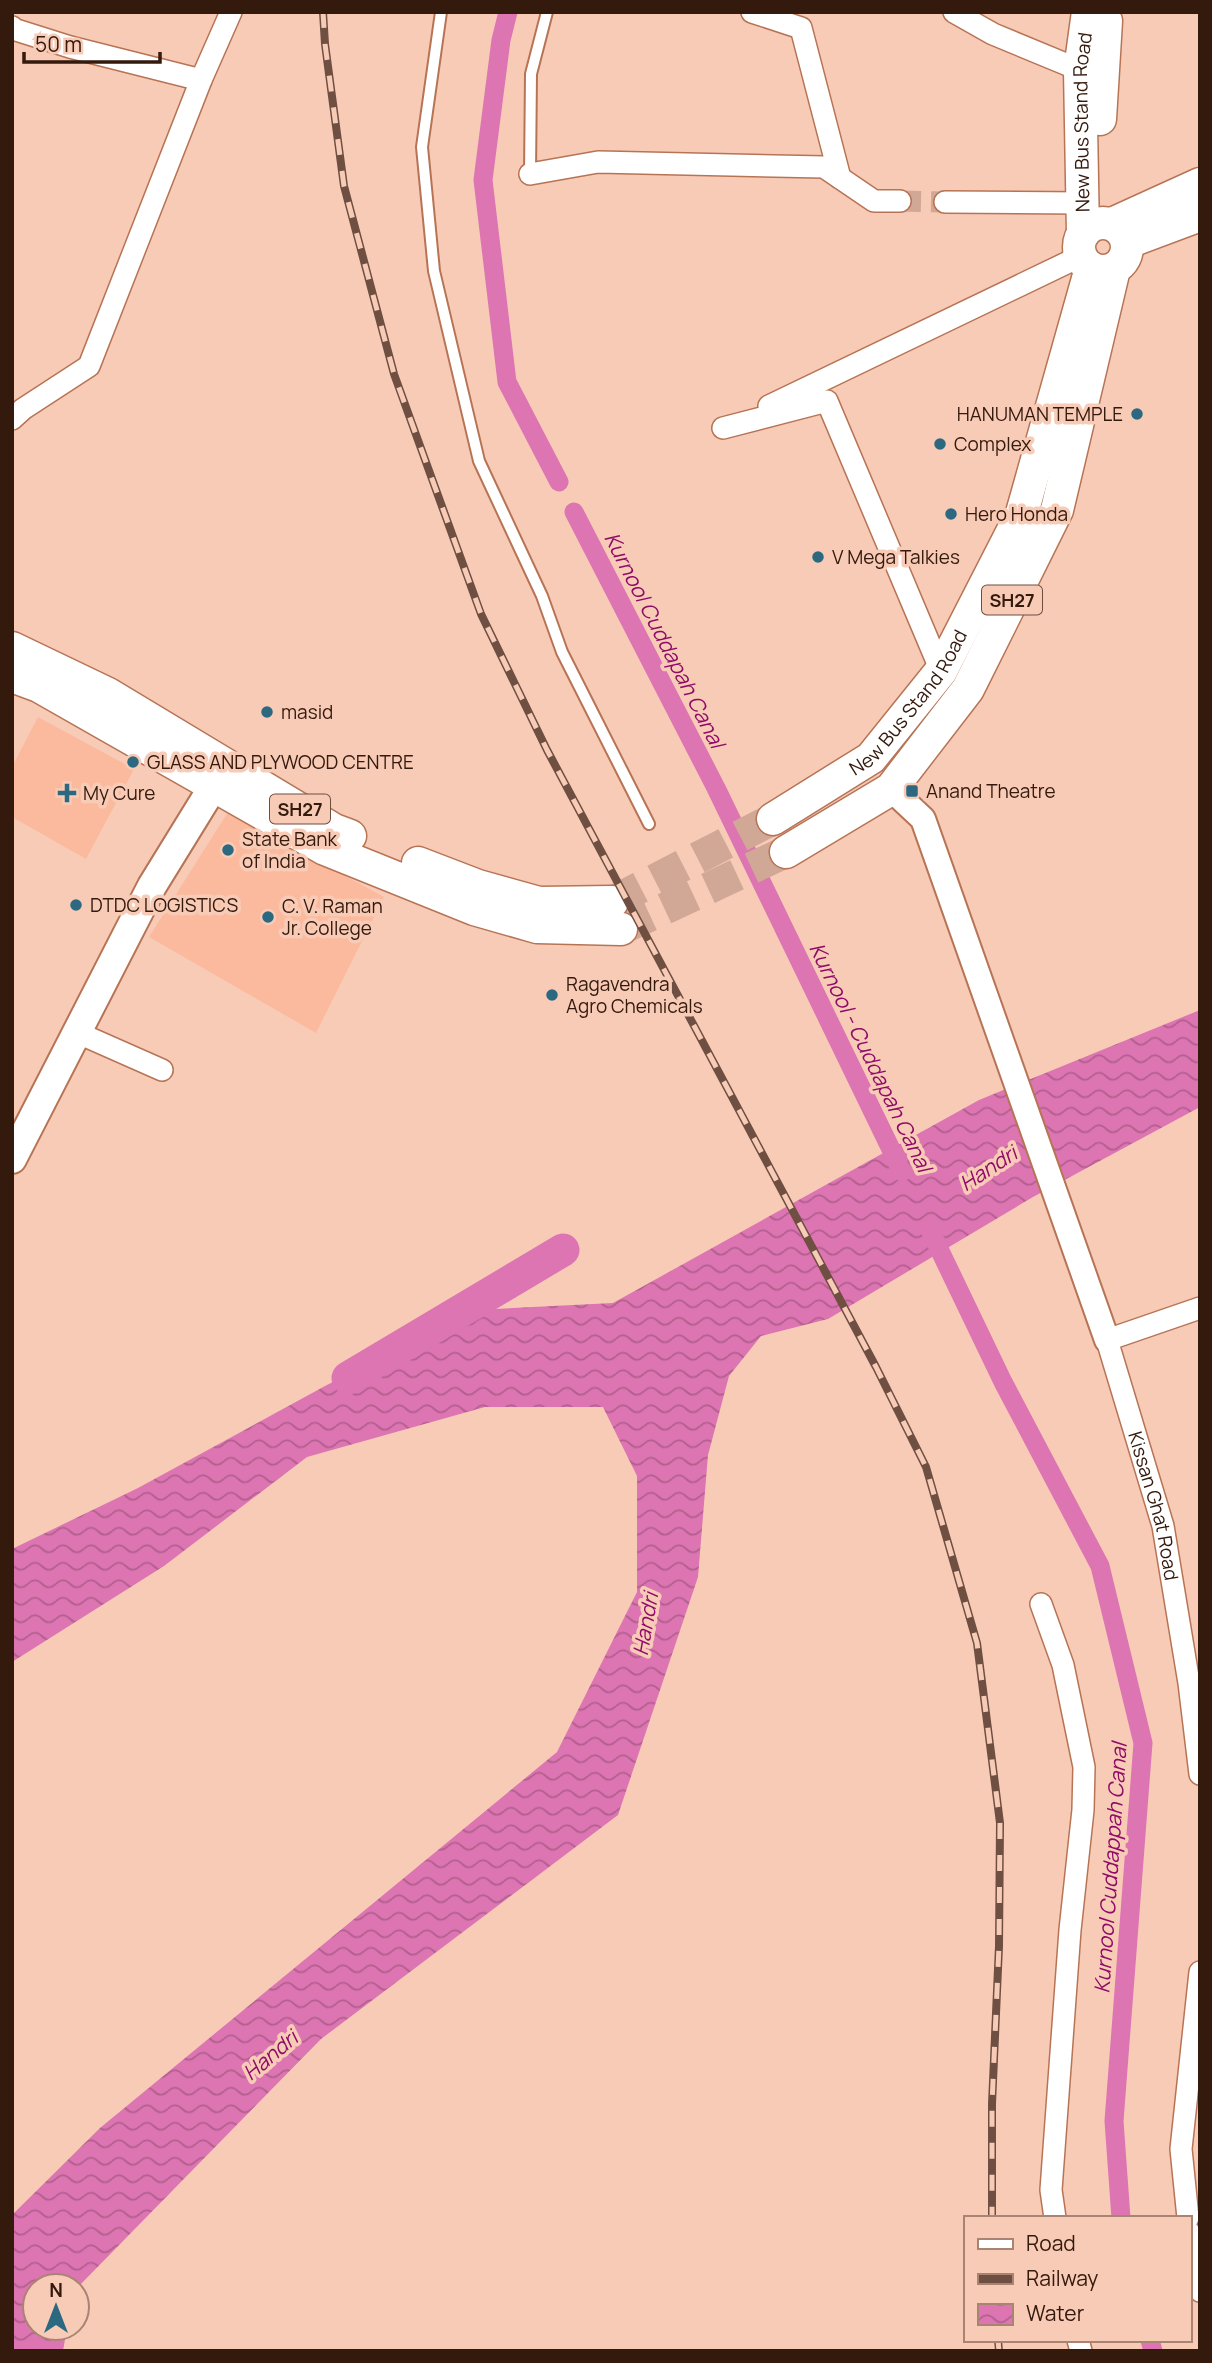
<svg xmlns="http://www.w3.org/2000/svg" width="1212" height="2363" font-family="Manrope,sans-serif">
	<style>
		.built { fill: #fbba9d }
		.water { fill: url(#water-waves) }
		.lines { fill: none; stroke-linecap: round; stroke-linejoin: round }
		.canal { stroke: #dc75b2; stroke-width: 19 }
		.river { stroke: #dc75b2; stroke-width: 33 }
		.minor-tunnel { stroke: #d1a795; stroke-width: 21; stroke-dasharray: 21 10; stroke-linecap: butt }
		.primary-tunnel { stroke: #d1a795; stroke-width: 32; stroke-dasharray: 32 16; stroke-linecap: butt }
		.service-casing { stroke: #b77455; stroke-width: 14 }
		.minor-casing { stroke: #b77455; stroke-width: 24 }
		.tertiary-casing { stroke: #b77455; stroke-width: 28 }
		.secondary-casing { stroke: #b77455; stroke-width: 32 }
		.primary-casing { stroke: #b77455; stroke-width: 35 }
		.service { stroke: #fff; stroke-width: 10 }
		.minor { stroke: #fff; stroke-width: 21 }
		.tertiary { stroke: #fff; stroke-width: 24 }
		.secondary { stroke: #fff; stroke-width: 28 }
		.primary { stroke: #fff; stroke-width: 32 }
		.rail-casing { stroke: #6f4f41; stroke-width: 8 }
		.rail { stroke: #f8cbb7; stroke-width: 5; stroke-dasharray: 16; stroke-linecap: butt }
		.poi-dot { fill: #2c6980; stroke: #f8cbb7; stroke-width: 2.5 }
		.labels { text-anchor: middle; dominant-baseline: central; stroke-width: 7; stroke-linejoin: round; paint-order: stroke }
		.shield { fill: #f8cbb7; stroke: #6f4e40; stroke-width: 2 }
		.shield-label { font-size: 18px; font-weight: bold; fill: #34190d }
		.street-label { font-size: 19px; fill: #34190d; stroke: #f8cbb7 }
		.poi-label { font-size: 19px; fill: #34190d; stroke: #f8cbb7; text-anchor: start }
		.water-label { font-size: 21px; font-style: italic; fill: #8e0c67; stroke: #f8cbb7 }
	</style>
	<defs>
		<pattern id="water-waves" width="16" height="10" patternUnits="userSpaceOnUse" patternTransform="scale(1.75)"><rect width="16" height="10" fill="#dc75b2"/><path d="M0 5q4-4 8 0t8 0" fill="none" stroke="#b35f8f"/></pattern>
	</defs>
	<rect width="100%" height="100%" fill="#f8cbb7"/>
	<g class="built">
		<path d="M 38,717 L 134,769 L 86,859 L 12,817 L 12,767 Z"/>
		<path d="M 228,812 L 384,897 L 316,1033 L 149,937 Z"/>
	</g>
	<path class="water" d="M 1200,1010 L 1200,1107 L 1033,1197 L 828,1319 L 761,1336 L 729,1376 L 708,1455 L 698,1577 L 618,1815 L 321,2039 L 77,2288 L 77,2286 L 35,2286 L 35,2328 L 67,2328 L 63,2351 L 12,2351 L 12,2215 L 100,2128 L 557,1752 L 637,1592 L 637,1476 L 603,1407 L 485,1407 L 307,1457 L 164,1566 L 12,1662 L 12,1549 L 138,1488 L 325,1386 L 475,1310 L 613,1303 L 979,1100 Z"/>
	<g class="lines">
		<g class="canal">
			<path d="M 508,12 L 501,40 L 483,180 L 507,382 L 559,482"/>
			<path d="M 574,512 L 716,788 L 902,1172"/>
			<path d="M 930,1230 L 1003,1382 L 1100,1566 L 1143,1743 L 1114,2121 L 1121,2218"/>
			<path d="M 1150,2340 L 1153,2351"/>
		</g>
		<path class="river" d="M 348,1378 L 563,1250"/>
		<path class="minor-tunnel" d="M 900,201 L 945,202"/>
		<g class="primary-tunnel">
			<path d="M 612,902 L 773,819"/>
			<path d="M 621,929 L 786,852"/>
		</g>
		<defs>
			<g id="service">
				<path d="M 441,12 L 422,147 L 434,271 L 479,461 L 542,596 L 562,652 L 649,824"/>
				<path d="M 530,174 L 531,74 L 547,12"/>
			</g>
			<g id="minor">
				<path d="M 752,12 L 801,28 L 840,178"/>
				<path d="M 954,12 L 993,34 L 1080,70"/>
				<path d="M 12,27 L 13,29 L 70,47 L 201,80"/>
				<path d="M 530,174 L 598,162 L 824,167 L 874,201 L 900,201"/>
				<path d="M 945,202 L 1083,203"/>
				<path d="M 769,406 L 1081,256"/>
				<path d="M 12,419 L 23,409 L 89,366 L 201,80 L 231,12"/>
				<path d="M 723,428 L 827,401 L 941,671"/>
				<path d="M 76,1032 L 162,1070"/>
				<path id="s1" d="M 1200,1308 L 1107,1340 L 1163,1526 L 1189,1683 L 1200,1774"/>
				<path d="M 1041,1604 L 1063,1665 L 1084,1767 L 1083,1810 L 1070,1930 L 1051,2190 L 1055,2218"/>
				<path d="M 1188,2218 L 1181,2149 L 1200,1972"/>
				<path d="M 1189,2232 L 1192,2262 L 1200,2291"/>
				<path d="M 1078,2340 L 1081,2351"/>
			</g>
			<path id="tertiary" d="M 891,789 L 923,819 L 1107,1340"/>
			<path id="secondary" d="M 12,1159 L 152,886 L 213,787"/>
			<g id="primary">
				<path d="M 1100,119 L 1106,21"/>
				<circle cx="1103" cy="247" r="24"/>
				<path d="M 1112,224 L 1200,184"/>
				<path id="s2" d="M 1083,234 L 1080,70 L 1088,12"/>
				<path d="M 1128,242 L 1200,215"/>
				<path d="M 12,648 L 108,694 L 334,830 L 350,836"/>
				<path d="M 12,676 L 39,686 L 325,849 L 474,909 L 537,927 L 621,929"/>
				<path id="s3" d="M 773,819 L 871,758 L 941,671 L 1022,513 L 1091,268"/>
				<path d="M 786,852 L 891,789 L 968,689 L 1057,510 L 1114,269"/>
				<path d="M 418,863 L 478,886 L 539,903 L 612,902"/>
			</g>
		</defs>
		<use href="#service" class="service-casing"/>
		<use href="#minor" class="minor-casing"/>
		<use href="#tertiary" class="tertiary-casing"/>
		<use href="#secondary" class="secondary-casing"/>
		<use href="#primary" class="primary-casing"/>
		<use href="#service" class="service"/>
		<use href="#minor" class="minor"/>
		<use href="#tertiary" class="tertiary"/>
		<use href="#secondary" class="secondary"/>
		<use href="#primary" class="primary"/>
		<defs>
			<g id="rail">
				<path d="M 323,12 L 325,44 L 344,186 L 394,374 L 481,614 L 547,750 L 876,1367 L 926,1467 L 977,1643 L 1000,1823 L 999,1946 L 992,2104 L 992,2218"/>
				<path d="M 998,2340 L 999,2351"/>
			</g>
		</defs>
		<use href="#rail" class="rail-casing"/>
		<use href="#rail" class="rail"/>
	</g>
	<g class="poi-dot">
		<circle cx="1137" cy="414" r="7"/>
		<circle cx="940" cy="444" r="7"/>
		<circle cx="951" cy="514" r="7"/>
		<circle cx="818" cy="557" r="7"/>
		<circle cx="267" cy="712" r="7"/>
		<circle cx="133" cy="762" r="7"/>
		<rect x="905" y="784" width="14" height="14" rx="3.5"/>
		<path d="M63.5 782.5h7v7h7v7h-7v7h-7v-7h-7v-7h7z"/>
		<circle cx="228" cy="850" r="7"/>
		<circle cx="76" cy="905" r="7"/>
		<circle cx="268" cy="917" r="7"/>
		<circle cx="552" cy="995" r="7"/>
	</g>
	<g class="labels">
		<g class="shield">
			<rect x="982" y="585.5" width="60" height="29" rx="5"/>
			<rect x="270" y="794.5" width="60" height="29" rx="5"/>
		</g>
		<g class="shield-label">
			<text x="1012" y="600">SH27</text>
			<text x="300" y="809">SH27</text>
		</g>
		<g class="street-label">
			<text stroke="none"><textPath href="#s2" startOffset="112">New Bus Stand Road</textPath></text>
			<text stroke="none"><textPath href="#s3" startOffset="182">New Bus Stand Road</textPath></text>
			<text stroke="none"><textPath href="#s1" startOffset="271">Kissan Ghat Road</textPath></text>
		</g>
		<g class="poi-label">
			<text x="1123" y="414" text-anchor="end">HANUMAN TEMPLE</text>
			<text x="954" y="444">Complex</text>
			<text x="965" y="514">Hero Honda</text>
			<text x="832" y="557">V Mega Talkies</text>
			<text x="281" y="712">masid</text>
			<text x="147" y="762">GLASS AND PLYWOOD CENTRE</text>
			<text x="926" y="791">Anand Theatre</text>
			<text x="83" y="793">My Cure</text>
			<text x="242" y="839">State Bank<tspan x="242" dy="22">of India</tspan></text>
			<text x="90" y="905">DTDC LOGISTICS</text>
			<text x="282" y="906">C. V. Raman<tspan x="282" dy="22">Jr. College</tspan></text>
			<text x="566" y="984">Ragavendra<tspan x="566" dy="22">Agro Chemicals</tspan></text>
		</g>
		<g class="water-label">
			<text transform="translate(665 640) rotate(63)">Kurnool Cuddapah Canal</text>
			<text transform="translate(871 1057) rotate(64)">Kurnool - Cuddapah Canal</text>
			<text transform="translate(988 1168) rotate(-33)">Handri</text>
			<text transform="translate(645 1624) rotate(-80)">Handri</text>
			<text transform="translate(1110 1868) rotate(-86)">Kurnool Cuddappah Canal</text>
			<text transform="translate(270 2055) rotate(-40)">Handri</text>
		</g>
	</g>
	<rect width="1212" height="2363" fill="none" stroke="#34190d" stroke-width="28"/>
	<rect x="964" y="2216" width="228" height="126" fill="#f8cbb7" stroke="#aa8473" stroke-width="2"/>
	<rect x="978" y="2239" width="35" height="10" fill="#ffffff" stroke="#aa8473" stroke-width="2"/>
	<text x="1026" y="2251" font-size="21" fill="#34190d">Road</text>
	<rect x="978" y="2274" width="35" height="10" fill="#6f4f41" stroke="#aa8473" stroke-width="2"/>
	<text x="1026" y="2286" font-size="21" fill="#34190d">Railway</text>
	<rect x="978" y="2304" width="35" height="21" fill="url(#water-waves)" stroke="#aa8473" stroke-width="2"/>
	<text x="1026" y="2321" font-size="21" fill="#34190d">Water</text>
	<g transform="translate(56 2307)"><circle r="33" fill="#f8cbb7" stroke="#aa8473" stroke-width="2"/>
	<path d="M0-5L12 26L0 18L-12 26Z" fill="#2c6980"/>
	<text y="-10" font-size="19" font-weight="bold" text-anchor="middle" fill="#34190d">N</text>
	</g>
	<path d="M24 52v10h136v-10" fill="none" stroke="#34190d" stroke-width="3.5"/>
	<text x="35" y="52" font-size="21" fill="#34190d" stroke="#f8cbb7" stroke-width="5" paint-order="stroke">50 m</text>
</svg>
